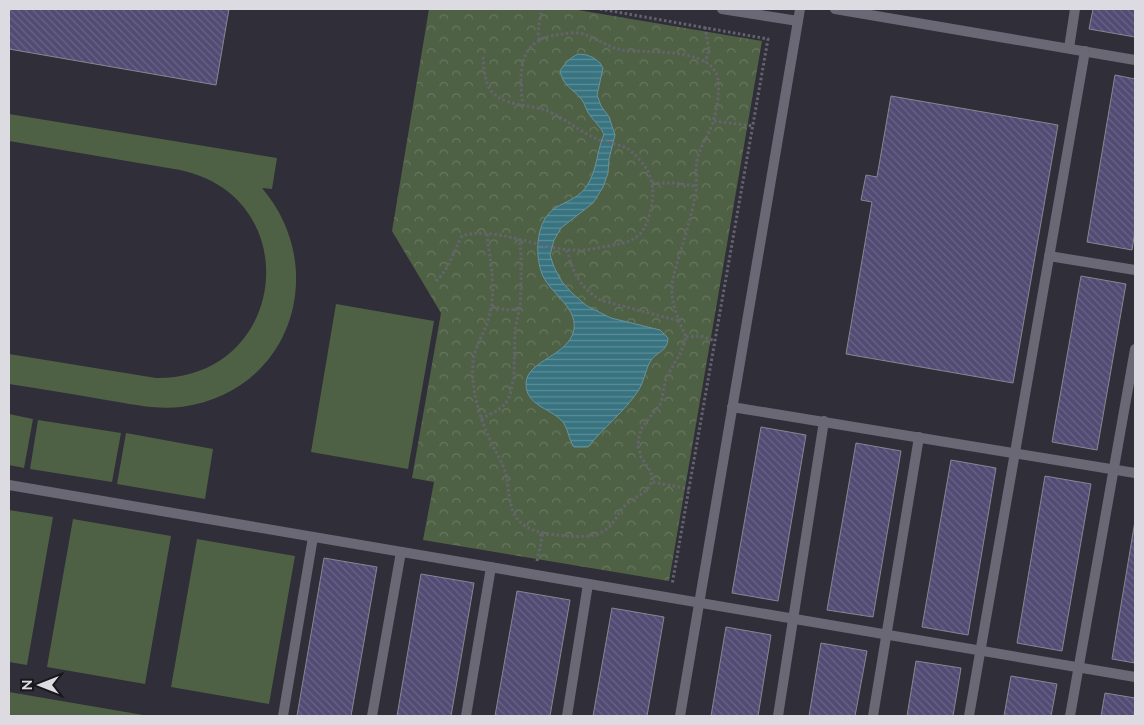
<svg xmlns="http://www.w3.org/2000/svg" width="1144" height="725" font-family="Mulish,sans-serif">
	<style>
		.park { fill: url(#park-crowns) }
		.garden { fill: #4e6144 }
		.water { fill: url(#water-rules); stroke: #69929d }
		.building { fill: url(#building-back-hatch); stroke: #878692 }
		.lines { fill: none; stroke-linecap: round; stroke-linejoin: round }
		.path { stroke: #65636d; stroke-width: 3; stroke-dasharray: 2.5 2.5; stroke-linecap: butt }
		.lane { stroke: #6a6874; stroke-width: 10 }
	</style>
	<defs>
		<pattern id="park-crowns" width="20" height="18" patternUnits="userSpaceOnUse" patternTransform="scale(1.25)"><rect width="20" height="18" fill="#4e6144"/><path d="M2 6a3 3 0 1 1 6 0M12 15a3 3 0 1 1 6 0" fill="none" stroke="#67775f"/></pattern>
		<pattern id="water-rules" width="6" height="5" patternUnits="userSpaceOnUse" patternTransform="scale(1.25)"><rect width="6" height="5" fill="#387380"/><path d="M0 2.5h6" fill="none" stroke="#5e8d98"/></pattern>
		<pattern id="building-back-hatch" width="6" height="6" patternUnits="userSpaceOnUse" patternTransform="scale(1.25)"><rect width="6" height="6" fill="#524b73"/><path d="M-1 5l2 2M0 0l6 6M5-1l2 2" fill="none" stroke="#6a6487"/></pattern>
	</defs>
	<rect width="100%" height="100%" fill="#302e39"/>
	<path class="park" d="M 429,9 L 572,9 L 762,41 L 669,581 L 423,540 L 434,482 L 412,478 L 441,313 L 392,231 Z"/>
	<g class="garden">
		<path d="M 9,114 L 277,158 L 272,189 L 262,188 C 331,269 291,393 181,407 C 156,410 131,404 106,400 C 74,394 41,389 9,384 L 9,354 L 156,378 C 288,379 308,197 180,170 L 9,141 Z"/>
		<path d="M 336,304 L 434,321 L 408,469 L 311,452 Z"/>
		<path d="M 9,414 L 33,419 L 24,468 L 9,465 Z"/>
		<path d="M 38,420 L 121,433 L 112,482 L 30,469 Z"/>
		<path d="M 126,433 L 213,449 L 205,499 L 117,484 Z"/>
		<path d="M 9,510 L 53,517 L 27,665 L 9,662 Z"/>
		<path d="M 73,519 L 171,536 L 145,684 L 47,667 Z"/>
		<path d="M 197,539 L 295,556 L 269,704 L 171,687 Z"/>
		<path d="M 9,692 L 149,716 L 9,716 Z"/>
	</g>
	<path class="water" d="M 578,54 L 587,55 L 594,58 L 600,63 L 603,68 L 597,95 L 601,106 L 609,117 L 615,135 L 609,159 L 608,173 L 603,187 L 593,203 L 561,228 L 554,240 L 550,255 L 554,267 L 562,282 L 573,294 L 587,306 L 611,318 L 660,330 L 668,338 C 668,352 655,352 650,362 C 645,371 644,382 638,391 C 625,411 603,428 588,447 L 574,447 C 568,439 568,426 561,420 C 549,408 526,405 526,384 C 526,360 570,356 574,329 C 577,305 547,292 541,271 C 535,252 536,221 555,208 C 567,201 581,197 588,184 C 597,170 597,150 604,134 C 600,126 594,121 589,114 C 586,110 585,104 582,100 C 573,88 564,88 560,71 C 565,63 570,58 578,54 Z"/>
	<g class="building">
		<path d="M 9,9 L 229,9 L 216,85 L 9,49 Z"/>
		<path d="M 1093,9 L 1135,9 L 1135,37 L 1089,29 Z"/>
		<path d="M 1115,75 L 1135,79 L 1135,231 L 1132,250 L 1087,242 Z"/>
		<path d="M 891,96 L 1058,125 L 1013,383 L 846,354 L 872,202 L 861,200 L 866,175 L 877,177 Z"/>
		<path d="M 1081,276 L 1126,284 L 1097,450 L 1052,442 Z"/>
		<path d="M 761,427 L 806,435 L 778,601 L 732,593 Z"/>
		<path d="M 856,443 L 901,451 L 873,617 L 827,610 Z"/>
		<path d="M 951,460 L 996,468 L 968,635 L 922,627 Z"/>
		<path d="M 1045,476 L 1091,484 L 1062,651 L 1017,643 Z"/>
		<path d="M 1135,521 L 1135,663 L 1112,659 Z"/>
		<path d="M 324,558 L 377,567 L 351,716 L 297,716 Z"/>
		<path d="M 421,574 L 474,583 L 451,716 L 397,716 Z"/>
		<path d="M 517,591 L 570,600 L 550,716 L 495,716 Z"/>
		<path d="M 612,608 L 664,617 L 647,716 L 593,716 Z"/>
		<path d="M 726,627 L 771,635 L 758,716 L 711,716 Z"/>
		<path d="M 821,643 L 867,651 L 855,716 L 809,716 Z"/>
		<path d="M 916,661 L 961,668 L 953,716 L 907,716 Z"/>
		<path d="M 1011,676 L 1057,684 L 1051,716 L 1004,716 Z"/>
		<path d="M 1105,693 L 1135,698 L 1135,716 L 1101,716 Z"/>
	</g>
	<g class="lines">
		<g class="path">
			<path d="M 600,9 L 768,39 L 672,585"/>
			<path d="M 705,27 L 709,50 L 705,62"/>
			<path d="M 539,40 L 538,31 L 542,9"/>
			<path d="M 714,121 L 753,126"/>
			<path d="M 652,183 L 674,183 L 696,186"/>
			<path d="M 487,234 C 490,261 497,291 489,317 C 485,333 474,346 473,363 C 471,391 480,419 492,444 C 496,453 502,461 505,471 C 510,487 507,508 519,521 C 531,533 549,534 565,536 C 581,537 600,538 611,525 C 617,518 620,509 627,504 C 638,494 643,497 652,482 L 651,472 L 641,457 L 638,446 L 639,437 L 641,429 L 661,403 L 666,378 L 681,352 L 686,337 C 680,323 673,309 672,294 C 671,279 677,264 681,250 C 686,233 691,216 695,198 C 698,185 694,170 698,157 C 700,147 706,139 710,130 C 716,117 723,83 715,71 C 701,48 645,53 622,50 C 607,47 597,38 583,34 C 575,31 565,34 557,35 C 517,40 519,74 523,106"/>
			<path d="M 567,250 C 573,273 580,287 600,300 L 679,321"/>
			<path d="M 436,281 C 450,268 453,252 462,236 C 493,225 542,250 574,250 C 585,251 597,248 608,246 C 633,242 644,238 650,212 C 655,195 654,179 644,165 C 640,160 633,152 628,149 C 619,144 608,143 599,140 C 579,132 562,115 542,109 C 526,105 504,105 492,92 C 484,83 484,67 483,55"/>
			<path d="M 492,306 L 506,310 L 520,309"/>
			<path d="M 686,337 L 701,336 L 715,341"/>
			<path d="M 481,419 L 498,410 L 506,403 L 510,395 L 514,377 L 515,328 L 520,309 L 521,288 L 521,252 L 519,239"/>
			<path d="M 653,482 L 689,489"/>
			<path d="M 537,561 L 543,533"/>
		</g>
		<g class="lane">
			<path d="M 722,9 L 798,21"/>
			<path d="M 835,9 L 1135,60"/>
			<path d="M 1069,48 L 1075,9"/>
			<path d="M 1049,256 L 1135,270"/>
			<path d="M 732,407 L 1135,473"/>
			<path d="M 9,485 L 1135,677"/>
			<path d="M 283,716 L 313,537"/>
			<path d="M 372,716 L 401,552"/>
			<path d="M 466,716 L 491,567"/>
			<path d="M 567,716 L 588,584"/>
			<path d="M 680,716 L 800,9"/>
			<path d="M 778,716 L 824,421"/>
			<path d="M 873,716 L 919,437"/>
			<path d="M 969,716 L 1085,51"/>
			<path d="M 1070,716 L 1135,349"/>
		</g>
	</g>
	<rect width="1144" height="725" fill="none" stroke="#dcdbe2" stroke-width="20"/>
	<g transform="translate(40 685) rotate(270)" stroke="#18171c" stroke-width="4" paint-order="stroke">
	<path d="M0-4L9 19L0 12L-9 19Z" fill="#dcdbe2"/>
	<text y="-8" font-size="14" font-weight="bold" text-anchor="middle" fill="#dcdbe2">N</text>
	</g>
</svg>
